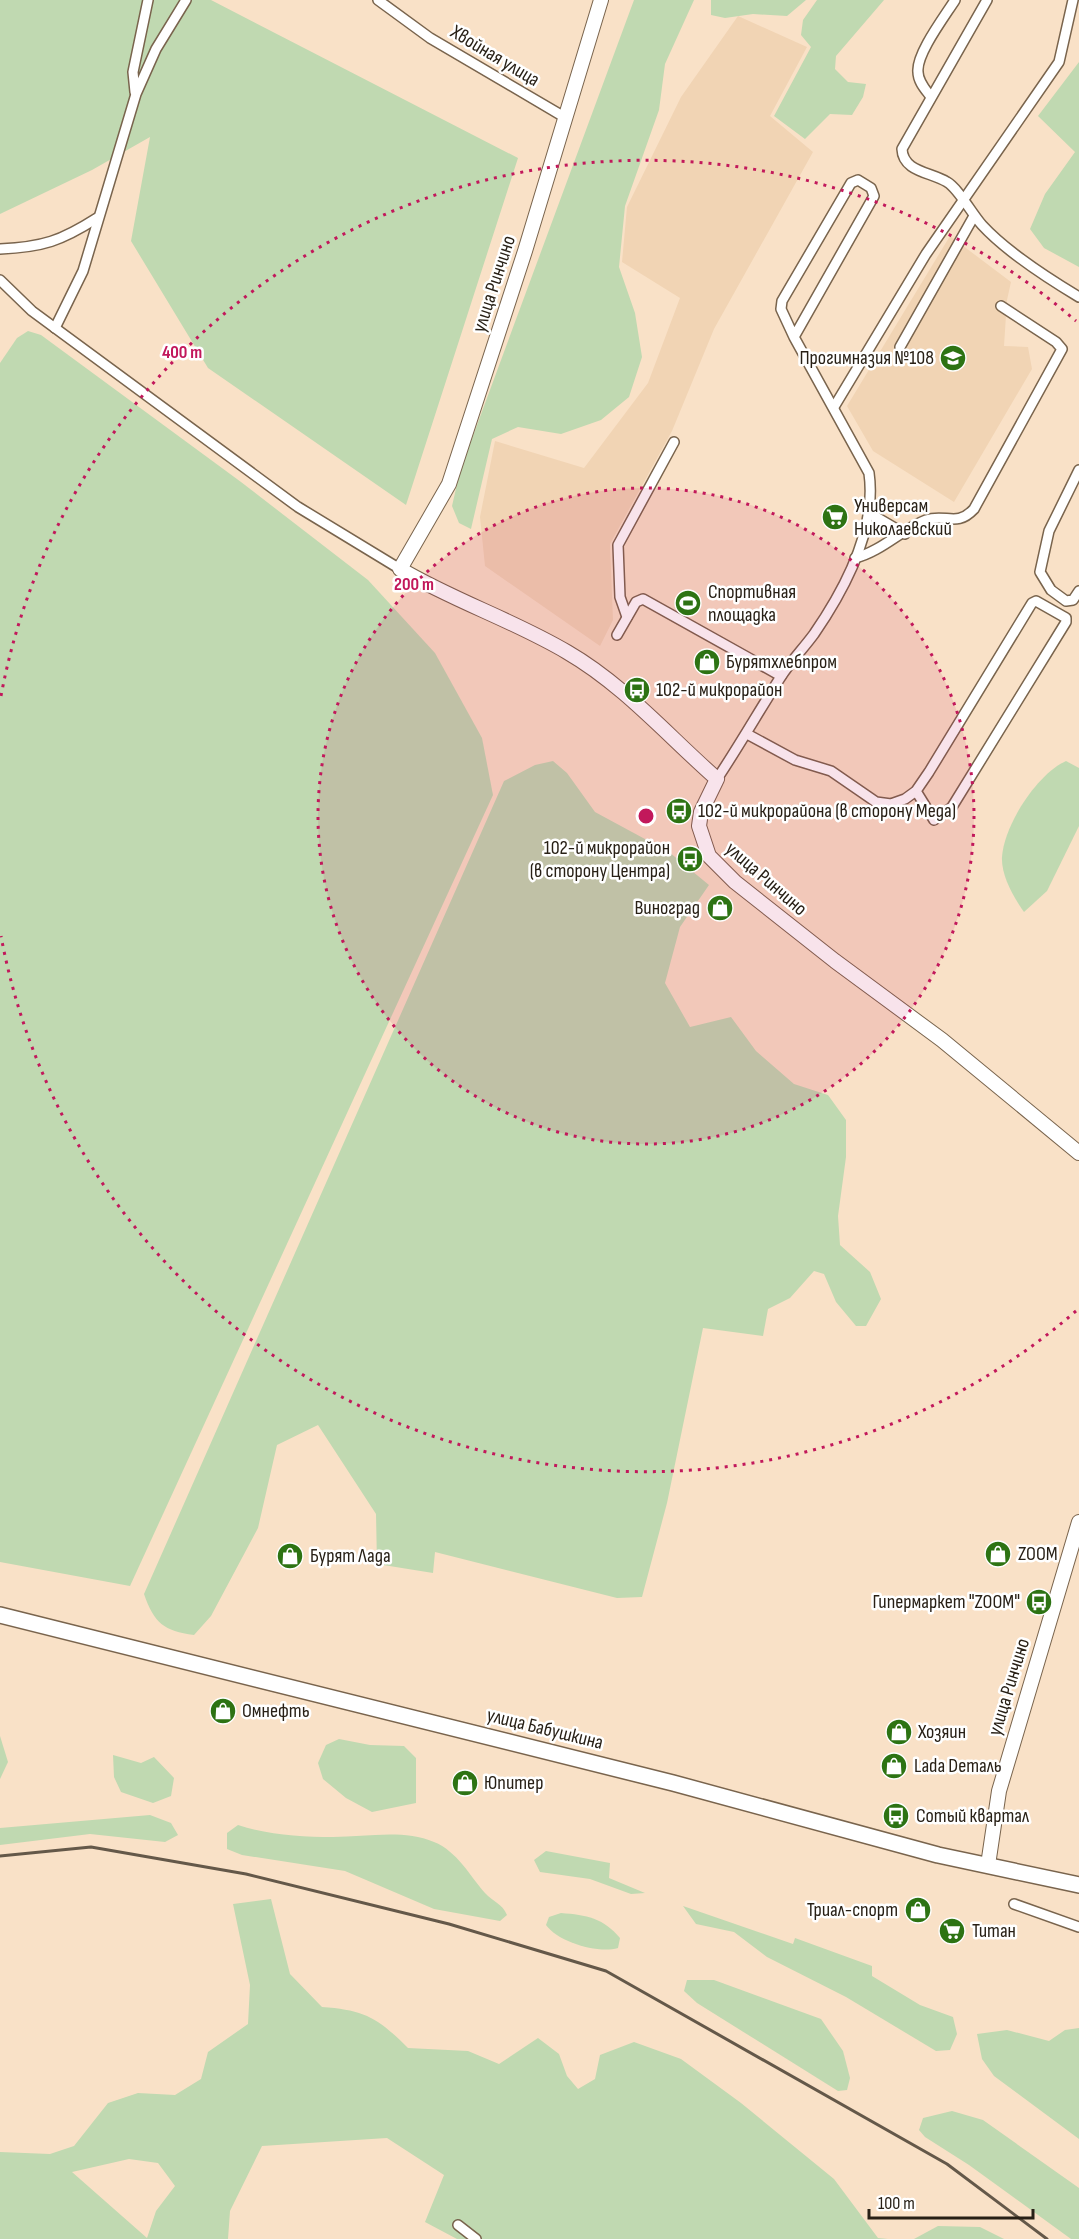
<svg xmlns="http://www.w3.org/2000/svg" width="1079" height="2239" font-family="'Sofia Sans Condensed',sans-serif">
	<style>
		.built { fill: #f1d4b4 }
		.green { fill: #c0d9b1; fill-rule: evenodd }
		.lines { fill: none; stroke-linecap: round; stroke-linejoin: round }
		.street-casing { stroke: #79644d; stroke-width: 12 }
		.secondary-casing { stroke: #79644d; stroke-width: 16 }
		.primary-casing { stroke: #79644d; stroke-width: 18 }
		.street { stroke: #fff; stroke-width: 9 }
		.secondary { stroke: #fff; stroke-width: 14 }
		.primary { stroke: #fff; stroke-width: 15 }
		.rail { stroke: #645849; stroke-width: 3 }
		.ring { fill: none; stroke: #c2185b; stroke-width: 3; stroke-dasharray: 3 6 }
		.labels { text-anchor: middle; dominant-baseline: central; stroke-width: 5; stroke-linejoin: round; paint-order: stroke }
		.street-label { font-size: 20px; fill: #282016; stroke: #fff }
		.poi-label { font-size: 20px; fill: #282016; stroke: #fff; text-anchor: start }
		.centre { fill: #c2185b; stroke: #fff; stroke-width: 3 }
		.ring-label { font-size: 18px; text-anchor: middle; font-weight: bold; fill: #c2185b; stroke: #fff; stroke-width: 5; stroke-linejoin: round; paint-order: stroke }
	</style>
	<rect width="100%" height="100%" fill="#f9e1c7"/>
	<g class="built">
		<path d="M 738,16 L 807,47 L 770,116 L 813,152 L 714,329 L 672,431 L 610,544 L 613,620 L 600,646 L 485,566 L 480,517 L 495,441 L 584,468 L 648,383 L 680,298 L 622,262 L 627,207 L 681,97 Z"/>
		<path d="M 950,236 L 1011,282 L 1007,300 L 1004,346 L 1028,347 L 1032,369 L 954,502 L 873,451 L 847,406 Z"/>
	</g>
	<g class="green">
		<path d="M 0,0 L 211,0 L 518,158 L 406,505 L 208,368 L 131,241 L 150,137 L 92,170 L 0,214 Z"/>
		<path d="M 634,0 L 694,0 L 665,64 L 659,110 L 625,206 L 619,267 L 635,313 L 642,357 L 629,397 L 601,420 L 561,434 L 518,427 L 492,439 L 471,529 L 459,523 L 452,506 L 460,471 Z"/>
		<path d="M 711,0 L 806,0 L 787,16 L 753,14 L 725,18 L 711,15 Z"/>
		<path d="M 817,0 L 884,0 L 836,56 L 835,69 L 848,82 L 866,84 L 863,97 L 852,115 L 830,114 L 805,139 L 774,116 L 811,47 L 801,35 L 803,20 Z"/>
		<path d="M 1079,62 L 1079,267 L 1044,248 L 1030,229 L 1045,194 L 1075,152 L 1038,116 Z"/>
		<path d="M 28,331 L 41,335 L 241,482 L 368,580 L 435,653 L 482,738 L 493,795 L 130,1586 L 0,1562 L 0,363 L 17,338 Z"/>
		<path d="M 680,595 L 699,605 L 696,611 L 676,601 Z"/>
		<path d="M 553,761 L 567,773 L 595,812 L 669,852 L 709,885 L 680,927 L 665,983 L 690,1027 L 731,1017 L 756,1051 L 794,1084 L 828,1095 L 846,1120 L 846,1157 L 838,1216 L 840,1245 L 870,1272 L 881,1299 L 866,1326 L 856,1326 L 836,1302 L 824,1274 L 814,1271 L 790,1298 L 768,1309 L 763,1336 L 703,1328 L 667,1503 L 642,1597 L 617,1598 L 435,1552 L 433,1573 L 377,1564 L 376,1514 L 318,1425 L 277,1445 L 258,1528 L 211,1616 L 194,1635 C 164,1631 154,1623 144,1594 L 504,781 L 535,765 Z"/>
		<path d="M 1066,761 L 1079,768 L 1079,826 L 1047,891 L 1024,912 C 1014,898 1001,876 1002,857 C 1004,825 1037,774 1066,761 Z"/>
		<path d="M 0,1736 L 8,1762 L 0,1779 Z"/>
		<path d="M 339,1739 L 370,1745 L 404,1746 L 416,1758 L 416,1803 L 372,1812 L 346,1798 L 323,1779 L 318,1763 L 326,1745 Z"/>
		<path d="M 113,1755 L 141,1763 L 154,1757 L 174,1778 L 171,1796 L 153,1803 L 121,1792 L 114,1777 Z"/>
		<path d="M 150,1815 L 171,1823 L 178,1835 L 165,1842 L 90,1834 L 0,1845 L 0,1828 Z"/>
		<path d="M 238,1825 C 269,1835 301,1837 333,1837 C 366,1837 403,1829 434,1842 C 457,1851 470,1876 485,1893 C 493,1902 502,1903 507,1915 L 500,1921 L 434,1909 L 345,1871 L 242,1855 L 227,1849 L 227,1833 Z"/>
		<path d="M 546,1851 L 610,1863 L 609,1878 L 645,1893 L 631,1894 L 590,1879 L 540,1872 L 534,1860 Z"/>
		<path d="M 271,1899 L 290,1974 L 322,2007 C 365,2010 378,2018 408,2048 L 468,2051 L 499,2064 L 538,2038 L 559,2054 L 567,2076 L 578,2089 L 595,2079 L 600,2055 L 634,2042 L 681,2059 L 741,2103 L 834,2179 L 878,2238 L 888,2239 L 457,2239 L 425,2222 L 444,2175 L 387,2138 L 262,2146 L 230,2211 L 228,2239 L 0,2239 L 0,2152 L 50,2154 L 74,2146 L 108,2103 L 138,2093 L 175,2095 L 201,2079 L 208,2052 L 248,2024 L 250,1985 L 233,1904 ZM 129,2159 L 158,2163 L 175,2186 L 156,2211 L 147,2238 L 72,2172 Z"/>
		<path d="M 683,1906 L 793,1944 L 795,1938 L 872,1966 L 872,1976 L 920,2005 L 953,2017 L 957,2034 L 950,2050 L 936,2051 L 846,1997 L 767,1957 L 734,1932 L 696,1924 Z"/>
		<path d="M 561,1913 C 587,1915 603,1918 620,1938 L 618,1948 C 598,1954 558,1942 546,1925 L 549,1917 Z"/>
		<path d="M 687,1980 L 714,1980 L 821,2019 L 843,2051 L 850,2078 L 847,2090 L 838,2091 L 697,2003 L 684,1991 Z"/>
		<path d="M 1079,2028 L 1079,2139 L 994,2076 L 982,2059 L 977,2034 L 1007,2030 L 1049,2041 L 1065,2030 Z"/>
		<path d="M 952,2111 L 983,2120 L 1079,2188 L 1079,2239 L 1071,2239 L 969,2165 L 925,2137 L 919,2130 L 923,2118 Z"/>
		<path d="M 938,2226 L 980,2227 L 1004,2239 L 914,2239 Z"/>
	</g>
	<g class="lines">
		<defs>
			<g id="street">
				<path d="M 378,0 L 430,38 L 566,118"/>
				<path d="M 987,0 L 902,149 C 903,172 931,172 947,182 C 958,188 972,214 982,225 C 1005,250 1049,279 1079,297"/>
				<path d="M 135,92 L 133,72 L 148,0"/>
				<path d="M 931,97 C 926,90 918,82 918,72 C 916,54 945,16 955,0"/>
				<path d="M 0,249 C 43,247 61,241 97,218"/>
				<path d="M 0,280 L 32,311 L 298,507 L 400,569"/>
				<path d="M 55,328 L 83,271 L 136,94 L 156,49 L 186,0"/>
				<path d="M 900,347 L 974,216"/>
				<path d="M 834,407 L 926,254 L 1059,62 L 1073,0"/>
				<path d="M 1079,470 L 1049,531 L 1040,572 L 1051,590 L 1066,601 L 1073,600 L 1079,591"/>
				<path d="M 869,513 L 905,534"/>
				<path d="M 855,558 C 882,551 902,529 926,520 C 946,513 956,528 974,509 L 1062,349 L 1056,342 L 1001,306"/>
				<path d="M 627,617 L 620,597 L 618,545 L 674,442"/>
				<path d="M 617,635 L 636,602 L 643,599 L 781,676"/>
				<path d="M 747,734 L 795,760 L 831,771 L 876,802 L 891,804 L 905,799 L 916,791 L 929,772 L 1032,603 L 1036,601 L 1066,618 L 1066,622 L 952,807 L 934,820 L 916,791"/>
				<path d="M 717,779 C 739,746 759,711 780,678 C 790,662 803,649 814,634 C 845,589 877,529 869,473 L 794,337 L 874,196 L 871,188 L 858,180 L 851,183 L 782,301 L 781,309 L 794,337"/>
				<path d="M 1014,1904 L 1079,1927"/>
				<path d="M 458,2225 L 476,2239"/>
			</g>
			<g id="secondary">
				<path d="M 601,0 L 525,251 L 449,484 L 400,569 C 454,601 513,620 567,652 C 624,685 668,736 717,779 L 701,812 L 699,826 L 709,856 L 735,882 L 835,961 L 942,1040 L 1079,1153"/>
				<path d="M 988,1865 L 999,1791 L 1079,1522"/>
			</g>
			<path id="primary" d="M 0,1615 L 673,1783 L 938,1855 L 1079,1885"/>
		</defs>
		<use href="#street" class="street-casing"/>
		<use href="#secondary" class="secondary-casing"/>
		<use href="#primary" class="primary-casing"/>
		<use href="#street" class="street"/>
		<use href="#secondary" class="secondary"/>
		<use href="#primary" class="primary"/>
		<path class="rail" d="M 0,1856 L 91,1847 L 246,1874 L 449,1924 L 606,1971 L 947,2164 L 1047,2239"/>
	</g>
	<circle cx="646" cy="816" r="328" fill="#c2185b" fill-opacity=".12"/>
	<g class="ring">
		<circle cx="646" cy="816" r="328"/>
		<path d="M1076 1311A656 656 0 0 1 1 936M1 696A656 656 0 0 1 1076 321"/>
	</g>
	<defs>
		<symbol id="school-disc" viewBox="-11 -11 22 22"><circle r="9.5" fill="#2d7313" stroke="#fff"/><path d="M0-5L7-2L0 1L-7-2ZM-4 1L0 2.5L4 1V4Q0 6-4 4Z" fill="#fff"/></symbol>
		<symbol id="supermarket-disc" viewBox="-11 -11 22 22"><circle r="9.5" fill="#2d7313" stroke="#fff"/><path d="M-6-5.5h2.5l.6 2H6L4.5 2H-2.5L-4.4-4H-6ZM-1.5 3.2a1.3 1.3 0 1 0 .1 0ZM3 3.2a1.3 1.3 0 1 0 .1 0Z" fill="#fff"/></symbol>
		<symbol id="stadium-disc" viewBox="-11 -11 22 22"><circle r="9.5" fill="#2d7313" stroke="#fff"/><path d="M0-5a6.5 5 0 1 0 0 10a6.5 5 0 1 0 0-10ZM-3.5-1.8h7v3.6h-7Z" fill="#fff"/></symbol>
		<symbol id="shop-disc" viewBox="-11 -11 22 22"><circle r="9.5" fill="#2d7313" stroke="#fff"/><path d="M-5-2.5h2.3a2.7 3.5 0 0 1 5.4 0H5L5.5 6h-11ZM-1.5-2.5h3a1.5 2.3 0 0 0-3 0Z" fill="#fff"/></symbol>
		<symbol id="bus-disc" viewBox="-11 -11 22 22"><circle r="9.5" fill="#2d7313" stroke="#fff"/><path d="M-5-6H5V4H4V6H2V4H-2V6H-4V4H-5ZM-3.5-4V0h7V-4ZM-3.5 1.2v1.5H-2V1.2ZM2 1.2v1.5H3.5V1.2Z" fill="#fff"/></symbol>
	</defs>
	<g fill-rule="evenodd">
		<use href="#school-disc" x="938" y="343" width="30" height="30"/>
		<use href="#supermarket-disc" x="820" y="502" width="30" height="30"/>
		<use href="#stadium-disc" x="673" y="588" width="30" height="30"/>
		<use href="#shop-disc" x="692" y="647" width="30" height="30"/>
		<use href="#bus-disc" x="622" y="675" width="30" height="30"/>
		<use href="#bus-disc" x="664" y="796" width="30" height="30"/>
		<use href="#bus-disc" x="675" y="844" width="30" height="30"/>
		<use href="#shop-disc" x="705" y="893" width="30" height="30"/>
		<use href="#shop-disc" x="983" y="1539" width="30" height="30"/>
		<use href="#shop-disc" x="275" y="1541" width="30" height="30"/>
		<use href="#bus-disc" x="1024" y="1587" width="30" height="30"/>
		<use href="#shop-disc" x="208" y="1696" width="30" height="30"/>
		<use href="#shop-disc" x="884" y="1717" width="30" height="30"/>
		<use href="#shop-disc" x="879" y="1751" width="30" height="30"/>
		<use href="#shop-disc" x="450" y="1768" width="30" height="30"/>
		<use href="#bus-disc" x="881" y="1801" width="30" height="30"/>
		<use href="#shop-disc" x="903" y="1895" width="30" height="30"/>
		<use href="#supermarket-disc" x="937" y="1916" width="30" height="30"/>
	</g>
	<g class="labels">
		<g class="street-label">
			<text transform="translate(495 56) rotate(31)">Хвойная улица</text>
			<text transform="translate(494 284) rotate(-72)">улица Ринчино</text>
			<text transform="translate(766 879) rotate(41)">улица Ринчино</text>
			<text transform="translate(1009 1687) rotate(-73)">улица Ринчино</text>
			<text transform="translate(545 1729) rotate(14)">улица Бабушкина</text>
		</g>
		<g class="poi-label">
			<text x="934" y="358" text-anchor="end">Прогимназия №108</text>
			<text x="854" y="506">Универсам<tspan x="854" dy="23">Николаевский</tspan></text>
			<text x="708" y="592">Спортивная<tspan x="708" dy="23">площадка</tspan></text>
			<text x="726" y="662">Бурятхлебпром</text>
			<text x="656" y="690">102-й микрорайон</text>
			<text x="698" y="811">102-й микрорайона (в сторону Меда)</text>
			<text x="670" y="848" text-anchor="end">102-й микрорайон<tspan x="670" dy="23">(в сторону Центра)</tspan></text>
			<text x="700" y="908" text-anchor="end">Виноград</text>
			<text x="1018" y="1554">ZOOM</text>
			<text x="310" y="1556">Бурят Лада</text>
			<text x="1020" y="1602" text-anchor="end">Гипермаркет "ZOOM"</text>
			<text x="242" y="1711">Омнефть</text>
			<text x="918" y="1732">Хозяин</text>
			<text x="914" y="1766">Lada Dеталь</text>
			<text x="484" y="1783">Юпитер</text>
			<text x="916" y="1816">Сотый квартал</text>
			<text x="898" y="1910" text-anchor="end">Триал-спорт</text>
			<text x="972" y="1931">Титан</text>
		</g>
	</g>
	<circle cx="646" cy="816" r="9" class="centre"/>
	<g class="ring-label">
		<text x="182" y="358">400 m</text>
		<text x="414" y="590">200 m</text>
	</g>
	<path d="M869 2209v9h164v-9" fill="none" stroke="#282016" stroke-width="3"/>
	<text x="878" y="2209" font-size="18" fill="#282016" stroke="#ffffff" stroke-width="4.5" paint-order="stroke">100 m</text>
</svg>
